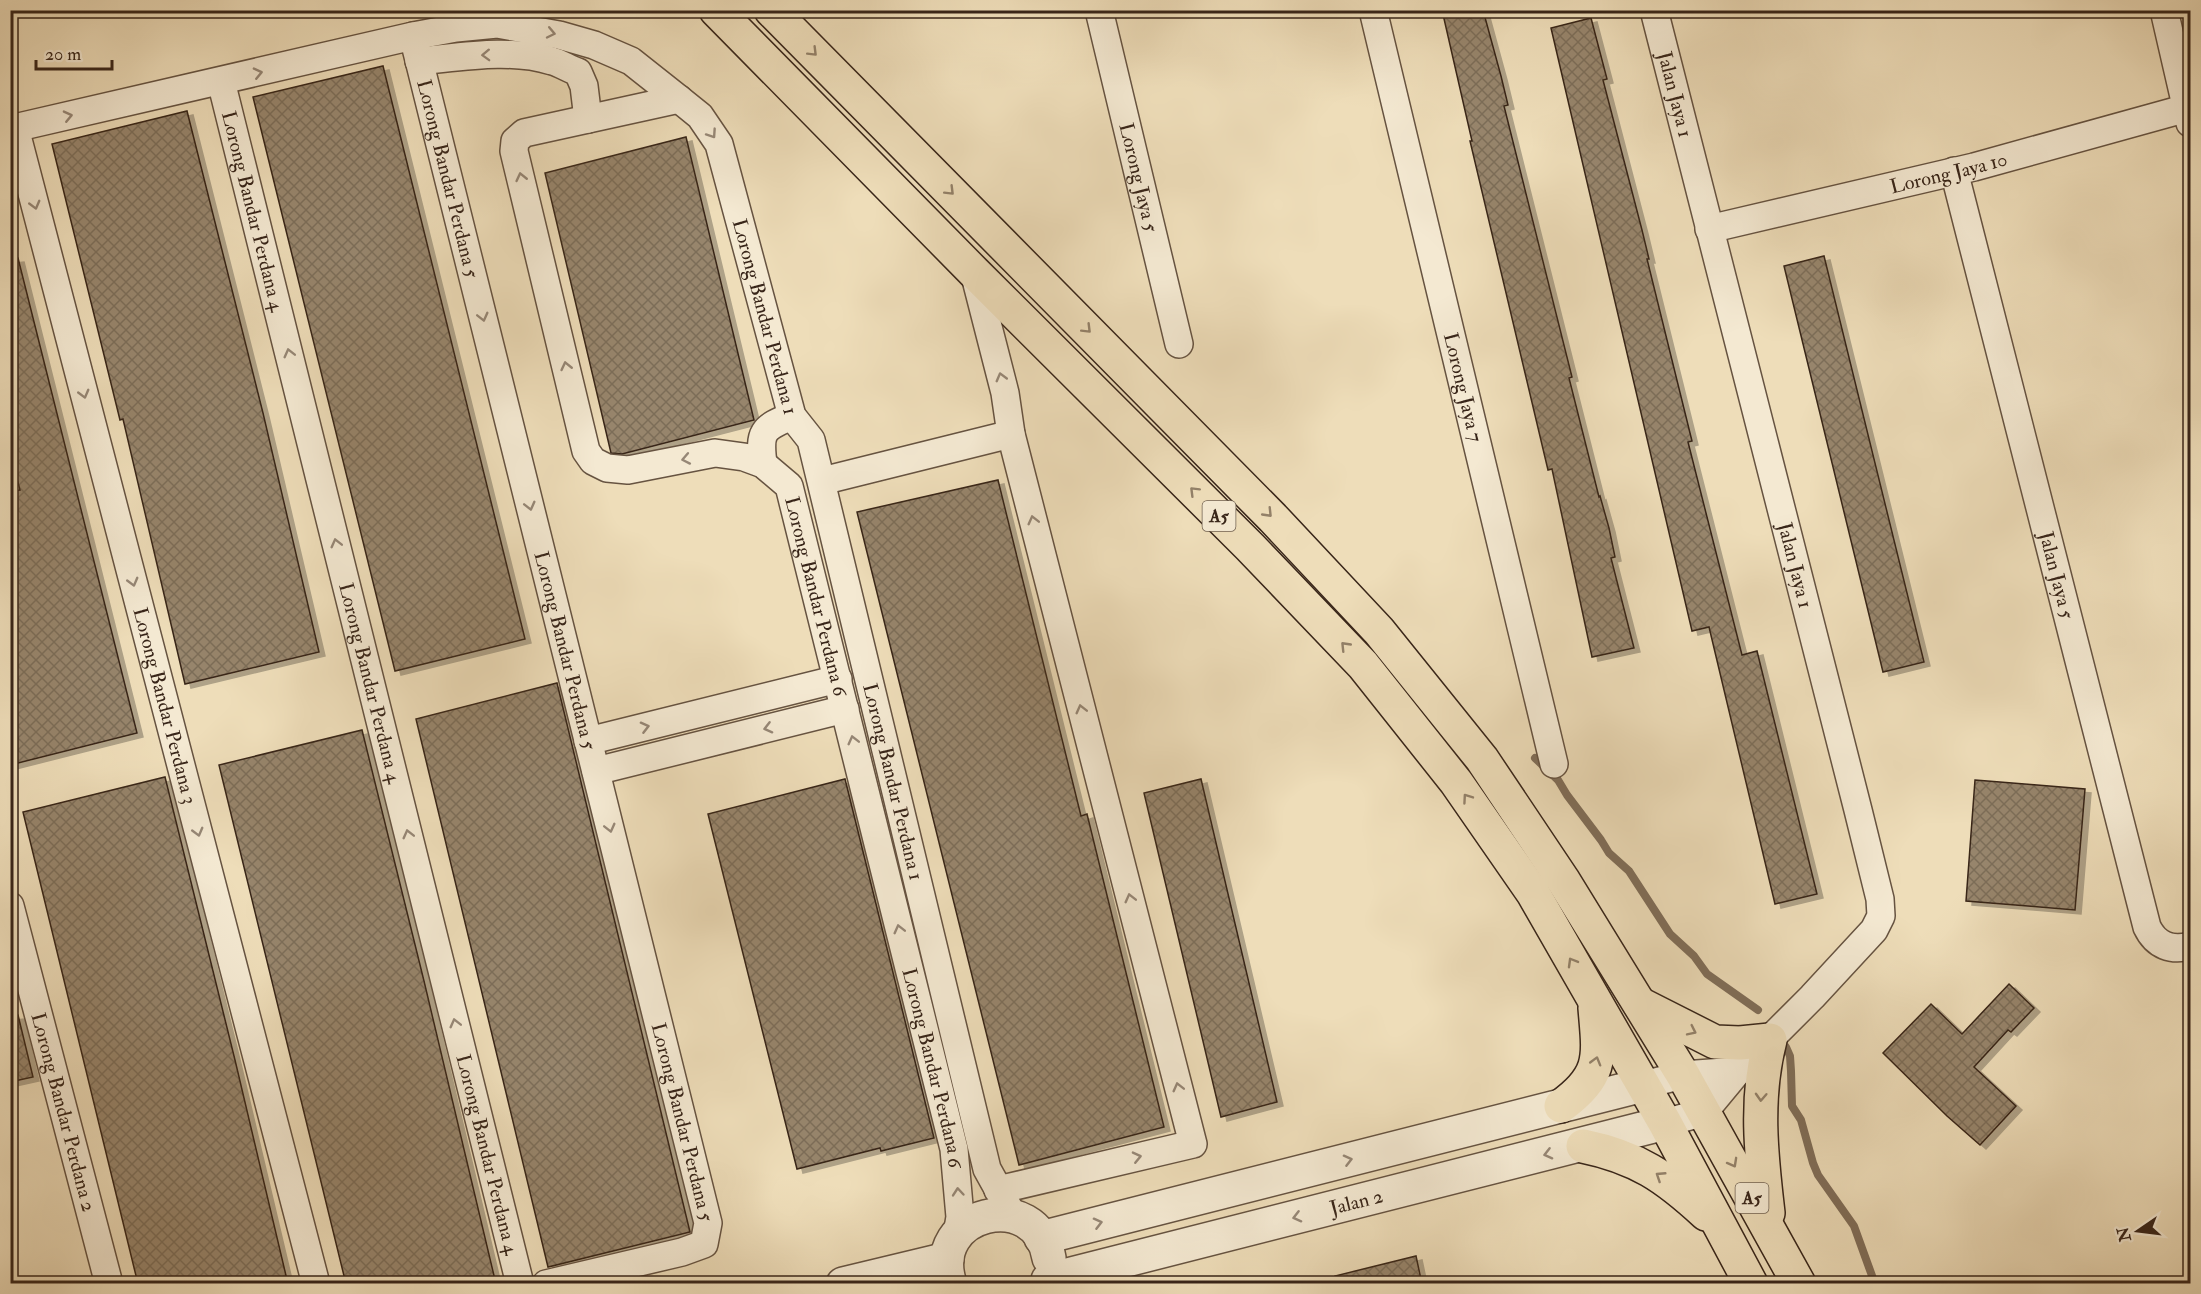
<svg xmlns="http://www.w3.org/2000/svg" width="2201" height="1294" font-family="'IM FELL Double Pica',serif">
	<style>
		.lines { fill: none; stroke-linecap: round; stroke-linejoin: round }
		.stream { stroke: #806e59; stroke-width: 8 }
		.building { fill: url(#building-cross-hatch); stroke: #382519; stroke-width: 1.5; filter: url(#shadow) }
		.minor-casing { stroke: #665341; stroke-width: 30 }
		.tertiary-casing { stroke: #665341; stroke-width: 36 }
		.trunk-casing { stroke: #382519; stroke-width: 36 }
		.minor { stroke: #f4e9d2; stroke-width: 27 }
		.tertiary { stroke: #f4e9d2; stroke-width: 33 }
		.trunk { stroke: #eeddb9; stroke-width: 33 }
		.oneway { stroke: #968776 }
		.oneway2 { stroke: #938169 }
		.labels { text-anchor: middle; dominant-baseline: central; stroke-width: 6; stroke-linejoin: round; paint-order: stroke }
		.shield { fill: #f4e9d2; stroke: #706050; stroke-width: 1.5 }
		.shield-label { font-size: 18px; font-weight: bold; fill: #382519 }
		.street-label { font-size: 20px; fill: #382519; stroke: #f4e9d2 }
	</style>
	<defs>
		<pattern id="building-cross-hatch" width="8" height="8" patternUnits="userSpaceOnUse" patternTransform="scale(1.5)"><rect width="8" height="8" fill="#97856c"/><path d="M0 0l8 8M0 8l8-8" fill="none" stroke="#7c6d58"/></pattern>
		<filter id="shadow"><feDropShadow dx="6" dy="4" stdDeviation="0" flood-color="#0004"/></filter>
	</defs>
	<rect width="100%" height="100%" fill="#eeddb9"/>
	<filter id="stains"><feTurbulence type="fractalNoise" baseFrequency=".00333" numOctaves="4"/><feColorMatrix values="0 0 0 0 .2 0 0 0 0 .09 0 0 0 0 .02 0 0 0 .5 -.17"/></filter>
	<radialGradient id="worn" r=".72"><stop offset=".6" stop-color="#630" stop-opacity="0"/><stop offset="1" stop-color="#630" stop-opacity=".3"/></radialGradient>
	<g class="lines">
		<g class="stream">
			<path d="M 1535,758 L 1558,780 L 1567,795 L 1601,840 L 1609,853 L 1629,871 L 1670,934 L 1694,956 L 1707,974 L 1758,1010"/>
			<path d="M 1786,1047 L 1790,1056 L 1791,1071 L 1792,1106 L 1801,1120 L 1813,1163 L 1818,1175 L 1854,1226 L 1875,1284"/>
		</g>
	</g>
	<g class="building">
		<path d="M 1442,10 L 1483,10 L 1501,76 L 1508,105 L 1504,106 L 1572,377 L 1569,378 L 1599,497 L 1600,496 L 1609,528 L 1615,557 L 1611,558 L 1634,648 L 1592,657 L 1552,469 L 1548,470 L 1470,141 L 1472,141 Z"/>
		<path d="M 1591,18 L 1607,79 L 1603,80 L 1642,230 L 1649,259 L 1647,259 L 1692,441 L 1688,442 L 1742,655 L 1757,651 L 1817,894 L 1775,904 L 1709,627 L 1692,631 L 1551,28 Z"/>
		<path d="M 383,66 L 525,639 L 395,671 L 253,97 Z"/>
		<path d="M 187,111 L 263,413 L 319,652 L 185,684 L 123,419 L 120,420 L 52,144 Z"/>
		<path d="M 686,137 L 754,420 L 622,454 L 611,453 L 545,173 Z"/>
		<path d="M 1824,256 L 1924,662 L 1883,672 L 1784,266 Z"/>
		<path d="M 18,258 L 137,733 L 10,765 L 10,491 L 20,490 L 10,453 L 10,259 Z"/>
		<path d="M 998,480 L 1081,816 L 1087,814 L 1164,1127 L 1019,1165 L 857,512 Z"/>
		<path d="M 557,683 L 690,1232 L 548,1267 L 416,719 Z"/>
		<path d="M 362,730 L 424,981 L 496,1284 L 346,1284 L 219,765 Z"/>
		<path d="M 165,777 L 235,1060 L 288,1284 L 138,1284 L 23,812 Z"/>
		<path d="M 845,779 L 934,1138 L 881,1151 L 880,1148 L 797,1169 L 708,814 Z"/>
		<path d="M 1201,779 L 1277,1102 L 1221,1117 L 1144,793 Z"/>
		<path d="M 1975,780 L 2085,789 L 2075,910 L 1966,901 Z"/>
		<path d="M 2009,984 L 2034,1008 L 2011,1032 L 2008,1030 L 1974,1067 L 2016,1106 L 1980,1145 L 1947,1116 L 1883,1053 L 1931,1004 L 1962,1034 Z"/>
		<path d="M 18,1015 L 33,1077 L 10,1082 L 10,1016 Z"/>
		<path d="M 1416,1256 L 1422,1284 L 1336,1284 L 1335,1276 Z"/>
	</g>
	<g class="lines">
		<defs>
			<g id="minor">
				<path id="s1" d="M 1099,10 L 1179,344"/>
				<path id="s2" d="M 1373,10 L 1554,764"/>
				<path id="s3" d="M 1654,10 L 1858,810 L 1880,899 L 1881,916 L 1874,930 L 1812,997 L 1738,1071 L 1704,1112 L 1665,1123"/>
				<path d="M 2164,10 L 2190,123"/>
				<path id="s4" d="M 413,36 L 708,1223 L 704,1244 L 682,1252 L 546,1284"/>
				<path d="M 419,61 C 462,57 510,48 552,61 C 560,63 569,69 578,72 L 584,86 L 588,119"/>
				<path id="s5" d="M 221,81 L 520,1284"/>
				<path id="s6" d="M 679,99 L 524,133 L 515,141 L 514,151 L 586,451 L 593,461 L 607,468 L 628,470 L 715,453 L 744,457 L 763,464 L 789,486 L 954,1149 L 960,1217 L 957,1235"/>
				<path id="s7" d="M 15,128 L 316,1284"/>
				<path id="s8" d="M 10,129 L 413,36 L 456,28 L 497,24 L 559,35 L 594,45 L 631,61 L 679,99 L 700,116 L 719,144 L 792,416 L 811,440 L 987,1169 L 1013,1216"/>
				<path id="s9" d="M 1954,171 L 2147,927 C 2156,946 2172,951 2190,946"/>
				<path id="s10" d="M 1709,229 L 1974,167 L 2187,108"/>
				<path d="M 974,272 L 1005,393 L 1011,434 L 1193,1144 L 998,1190"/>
				<path d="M 763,464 C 759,432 762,428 792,416"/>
				<path d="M 822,481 L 1011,434"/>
				<path d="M 588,741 L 838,679"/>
				<path d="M 596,771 L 845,709"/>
				<path id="s11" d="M 10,906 L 109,1284"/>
				<path d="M 1643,1085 L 1683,1075 L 1738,1071"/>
			</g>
			<g id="tertiary">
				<path d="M 1041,1238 L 1643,1085"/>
				<path id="s12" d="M 1048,1280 L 1665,1123"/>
				<path d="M 843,1284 L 947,1259"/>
				<path d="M 950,1284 C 926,1212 1037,1185 1049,1258"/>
			</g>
			<g id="trunk">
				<path d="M 716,10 L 974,272 L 1250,547 L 1363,665 L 1456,782 L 1533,893 L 1665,1123 L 1751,1284"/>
				<path d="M 771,10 L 1273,518 L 1379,631 L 1482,759 L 1563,880 L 1683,1075 L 1799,1284"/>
				<path d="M 1640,1004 L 1715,1042 L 1740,1043 L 1770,1040 C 1755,1098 1761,1154 1768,1213"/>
				<path d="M 1561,1106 C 1604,1075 1599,1056 1595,1008"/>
				<path d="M 1583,1146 C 1637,1157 1666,1177 1706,1214"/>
			</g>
		</defs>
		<use href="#minor" class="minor-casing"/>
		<use href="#tertiary" class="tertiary-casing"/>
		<use href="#trunk" class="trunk-casing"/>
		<use href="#minor" class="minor"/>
		<use href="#tertiary" class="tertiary"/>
		<use href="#trunk" class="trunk"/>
	</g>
	<defs><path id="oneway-chevron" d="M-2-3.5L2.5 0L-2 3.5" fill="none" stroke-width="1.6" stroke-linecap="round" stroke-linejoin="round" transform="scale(1.5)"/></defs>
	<g class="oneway">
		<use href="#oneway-chevron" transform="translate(551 33) rotate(12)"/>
		<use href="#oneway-chevron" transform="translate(486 55) rotate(178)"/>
		<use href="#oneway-chevron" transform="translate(258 73) rotate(-13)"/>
		<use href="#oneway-chevron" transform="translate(68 116) rotate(-13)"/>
		<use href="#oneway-chevron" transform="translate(712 134) rotate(56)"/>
		<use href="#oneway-chevron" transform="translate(521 177) rotate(-103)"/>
		<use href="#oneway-chevron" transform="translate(35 205) rotate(75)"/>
		<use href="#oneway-chevron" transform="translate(483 317) rotate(76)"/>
		<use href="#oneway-chevron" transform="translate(289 353) rotate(-104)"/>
		<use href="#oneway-chevron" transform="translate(566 366) rotate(-103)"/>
		<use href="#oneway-chevron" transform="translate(1001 377) rotate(-105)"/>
		<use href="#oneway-chevron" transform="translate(84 394) rotate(75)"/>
		<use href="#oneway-chevron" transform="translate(686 459) rotate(169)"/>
		<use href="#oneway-chevron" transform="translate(530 506) rotate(76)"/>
		<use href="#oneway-chevron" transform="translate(1033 520) rotate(-104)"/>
		<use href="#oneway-chevron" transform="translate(336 543) rotate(-104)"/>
		<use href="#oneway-chevron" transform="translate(133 582) rotate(75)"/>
		<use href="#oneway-chevron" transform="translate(1081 709) rotate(-104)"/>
		<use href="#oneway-chevron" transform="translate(645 727) rotate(-14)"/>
		<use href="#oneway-chevron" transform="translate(768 728) rotate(166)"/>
		<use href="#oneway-chevron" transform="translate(853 740) rotate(-104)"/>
		<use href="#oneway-chevron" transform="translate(610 828) rotate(76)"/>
		<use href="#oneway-chevron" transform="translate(198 832) rotate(75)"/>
		<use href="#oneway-chevron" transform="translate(408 834) rotate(-104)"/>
		<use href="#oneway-chevron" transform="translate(1130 898) rotate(-104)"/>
		<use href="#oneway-chevron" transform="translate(899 929) rotate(-104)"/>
		<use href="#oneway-chevron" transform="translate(455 1023) rotate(-104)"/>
		<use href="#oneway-chevron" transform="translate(1178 1087) rotate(-104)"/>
		<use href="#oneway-chevron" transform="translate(1548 1154) rotate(166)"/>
		<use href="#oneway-chevron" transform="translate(1137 1157) rotate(-13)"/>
		<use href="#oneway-chevron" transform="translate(1348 1160) rotate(-14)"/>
		<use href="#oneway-chevron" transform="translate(958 1192) rotate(-95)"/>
		<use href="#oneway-chevron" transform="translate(1297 1217) rotate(166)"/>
		<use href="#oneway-chevron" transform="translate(1098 1223) rotate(-14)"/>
	</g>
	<g class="oneway2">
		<use href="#oneway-chevron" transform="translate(813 52) rotate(45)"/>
		<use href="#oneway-chevron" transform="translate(950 191) rotate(45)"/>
		<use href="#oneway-chevron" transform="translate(1087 329) rotate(45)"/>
		<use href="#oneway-chevron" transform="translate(1194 491) rotate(-135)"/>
		<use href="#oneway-chevron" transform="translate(1268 513) rotate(46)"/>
		<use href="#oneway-chevron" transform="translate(1345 646) rotate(-134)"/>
		<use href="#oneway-chevron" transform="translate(1467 798) rotate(-125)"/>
		<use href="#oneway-chevron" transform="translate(1572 962) rotate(-120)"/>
		<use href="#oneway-chevron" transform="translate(1692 1031) rotate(26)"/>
		<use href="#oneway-chevron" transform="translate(1596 1061) rotate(-74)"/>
		<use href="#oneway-chevron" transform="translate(1761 1097) rotate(93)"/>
		<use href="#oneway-chevron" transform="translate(1733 1163) rotate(61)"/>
		<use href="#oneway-chevron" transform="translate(1660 1176) rotate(-147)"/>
	</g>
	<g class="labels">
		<g class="shield">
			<rect x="1202.5" y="501" width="33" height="30" rx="4.5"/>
			<rect x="1735.5" y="1183" width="33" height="30" rx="4.5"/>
		</g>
		<g class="shield-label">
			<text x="1219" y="516">A5</text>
			<text x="1752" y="1198">A5</text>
		</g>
		<g class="street-label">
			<text stroke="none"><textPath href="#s3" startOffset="87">Jalan Jaya 1</textPath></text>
			<text stroke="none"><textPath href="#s10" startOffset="246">Lorong Jaya 10</textPath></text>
			<text stroke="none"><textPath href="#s1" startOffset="172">Lorong Jaya 5</textPath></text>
			<text stroke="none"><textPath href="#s4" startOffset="147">Lorong Bandar Perdana 5</textPath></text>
			<text stroke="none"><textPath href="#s5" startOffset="134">Lorong Bandar Perdana 4</textPath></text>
			<text stroke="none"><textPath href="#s8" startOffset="939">Lorong Bandar Perdana 1</textPath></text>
			<text stroke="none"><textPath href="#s2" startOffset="388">Lorong Jaya 7</textPath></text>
			<text stroke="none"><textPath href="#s3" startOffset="573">Jalan Jaya 1</textPath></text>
			<text stroke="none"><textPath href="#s9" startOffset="417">Jalan Jaya 5</textPath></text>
			<text stroke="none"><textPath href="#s6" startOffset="824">Lorong Bandar Perdana 6</textPath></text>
			<text stroke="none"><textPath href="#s4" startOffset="633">Lorong Bandar Perdana 5</textPath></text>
			<text stroke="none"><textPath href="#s5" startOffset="620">Lorong Bandar Perdana 4</textPath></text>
			<text stroke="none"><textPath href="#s7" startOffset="597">Lorong Bandar Perdana 3</textPath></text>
			<text stroke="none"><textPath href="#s8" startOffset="1424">Lorong Bandar Perdana 1</textPath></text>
			<text stroke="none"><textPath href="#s6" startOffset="1310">Lorong Bandar Perdana 6</textPath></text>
			<text stroke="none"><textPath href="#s11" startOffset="213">Lorong Bandar Perdana 2</textPath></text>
			<text stroke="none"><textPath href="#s4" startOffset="1119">Lorong Bandar Perdana 5</textPath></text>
			<text stroke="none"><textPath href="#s5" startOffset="1106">Lorong Bandar Perdana 4</textPath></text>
			<text stroke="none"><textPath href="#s12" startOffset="318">Jalan 2</textPath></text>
		</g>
	</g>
	<rect width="2201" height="1294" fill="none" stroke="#eeddb9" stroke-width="36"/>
	<rect x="12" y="12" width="2177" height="1270" fill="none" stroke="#382519" stroke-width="3"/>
	<rect x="18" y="18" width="2165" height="1258" fill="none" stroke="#382519" stroke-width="1.5"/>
	<g transform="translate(2138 1231) rotate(256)" stroke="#f4e9d2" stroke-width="4.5" paint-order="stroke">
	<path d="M0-4.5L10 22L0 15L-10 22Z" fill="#382519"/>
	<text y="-9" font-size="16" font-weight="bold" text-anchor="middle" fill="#382519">N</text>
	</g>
	<path d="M36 60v9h76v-9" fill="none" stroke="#382519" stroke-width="3"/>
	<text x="45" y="60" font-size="18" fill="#382519" stroke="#f4e9d2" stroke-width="4.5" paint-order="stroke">20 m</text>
	<rect width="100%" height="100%" filter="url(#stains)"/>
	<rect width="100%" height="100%" fill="url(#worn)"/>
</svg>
